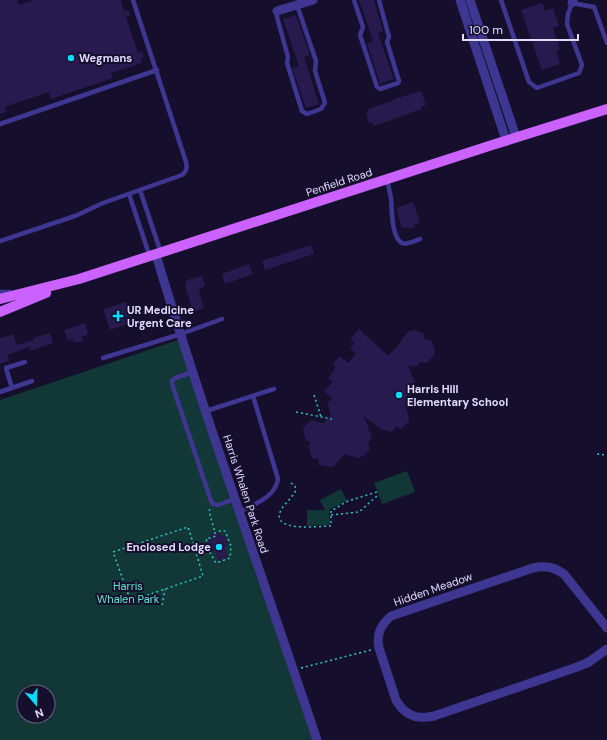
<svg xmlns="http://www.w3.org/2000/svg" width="607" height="740" font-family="'DM Sans',sans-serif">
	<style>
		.green { fill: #113737; fill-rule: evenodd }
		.building { fill: #271a4f }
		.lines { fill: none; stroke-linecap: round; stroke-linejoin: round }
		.path { stroke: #26c8c5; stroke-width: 1.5; stroke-dasharray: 2 3; stroke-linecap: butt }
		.service { stroke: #3e3690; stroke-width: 4.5 }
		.minor { stroke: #3e3690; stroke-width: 9 }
		.primary { stroke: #cb62ff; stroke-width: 10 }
		.poi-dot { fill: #07dcff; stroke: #150f2d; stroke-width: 1.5 }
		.labels { text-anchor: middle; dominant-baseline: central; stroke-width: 4; stroke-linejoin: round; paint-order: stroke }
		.poi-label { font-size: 11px; font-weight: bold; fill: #e1dbff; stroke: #150f2d; text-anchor: start }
		.street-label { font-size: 11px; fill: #e1dbff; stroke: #150f2d }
		.park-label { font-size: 11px; fill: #5ceacc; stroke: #150f2d }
	</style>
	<rect width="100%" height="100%" fill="#150f2d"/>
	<g class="green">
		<path d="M 178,340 L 313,740 L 0,740 L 0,400 ZM 24,692 L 48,692 L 48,716 L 24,716 Z"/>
		<path d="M 407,471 L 415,492 L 382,504 L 374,483 Z"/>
		<path d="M 341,489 L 347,501 L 329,510 L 330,525 L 307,526 L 307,510 L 325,510 L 320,500 Z"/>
	</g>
	<g class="building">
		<path d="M 0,0 L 17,0 L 19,5 L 34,0 L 121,0 L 124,11 L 128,10 L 130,16 L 126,17 L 138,53 L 142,51 L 144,57 L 140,58 L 142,63 L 111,73 L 113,78 L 51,99 L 49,92 L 5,107 L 7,112 L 0,114 Z"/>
		<path d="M 359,0 L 374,0 L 383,31 L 378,33 L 394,79 L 380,84 L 367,44 L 373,41 Z"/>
		<path d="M 542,3 L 545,11 L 553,8 L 559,26 L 553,28 L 560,49 L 556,51 L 560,64 L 542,70 L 521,10 Z"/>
		<path d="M 296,15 L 310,55 L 304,57 L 319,104 L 306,108 L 292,68 L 299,66 L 283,19 Z"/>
		<path d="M 421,91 L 426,105 L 421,107 L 422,109 L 374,126 L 372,122 L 369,123 L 366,113 L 369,112 L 368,109 L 394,100 L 394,99 Z"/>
		<path d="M 413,202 L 420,223 L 414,225 L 415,227 L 409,229 L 408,227 L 402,228 L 396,208 Z"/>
		<path d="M 311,245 L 314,254 L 265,270 L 262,261 Z"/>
		<path d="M 249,264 L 253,274 L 225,284 L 222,274 Z"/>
		<path d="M 202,276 L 205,286 L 202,287 L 199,292 L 204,308 L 193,312 L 185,285 L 187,280 Z"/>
		<path d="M 126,302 L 133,322 L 110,330 L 103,309 Z"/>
		<path d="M 85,323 L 88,334 L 81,337 L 83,341 L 74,343 L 73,339 L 68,341 L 64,330 Z"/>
		<path d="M 359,329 L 388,356 L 401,342 L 401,340 L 408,332 L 413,330 L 423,333 L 425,339 L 431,340 L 435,350 L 434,355 L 427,363 L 420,362 L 416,367 L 408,365 L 416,386 L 415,390 L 405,403 L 409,418 L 409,421 L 401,429 L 396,427 L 392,432 L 382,430 L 364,416 L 372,438 L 368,443 L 370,449 L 363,456 L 359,458 L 344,454 L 334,466 L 330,467 L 319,465 L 318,459 L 312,458 L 309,448 L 310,441 L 306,441 L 303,431 L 304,427 L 311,420 L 323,423 L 331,415 L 327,403 L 332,398 L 324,391 L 333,382 L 328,378 L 335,370 L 334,369 L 335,367 L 333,364 L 340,356 L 348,363 L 356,354 L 350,349 L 355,343 L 350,339 Z"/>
		<path d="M 50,333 L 53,343 L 30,351 L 29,347 L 7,355 L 9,361 L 0,364 L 0,338 L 13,334 L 17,345 L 34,340 L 33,338 Z"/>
		<path d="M 219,532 L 221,536 L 225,535 L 229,546 L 225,547 L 228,558 L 218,561 L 215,551 L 212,552 L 208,540 L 211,539 L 210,535 Z"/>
	</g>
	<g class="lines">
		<g class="path">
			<path d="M 314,395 L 321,417"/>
			<path d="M 296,412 L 332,419"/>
			<path d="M 597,454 L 607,455"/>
			<path d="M 291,483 L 295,486 L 296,490 C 292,498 285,503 281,510 C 269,533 321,526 331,526 L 331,511 L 348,501 L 377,492"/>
			<path d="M 210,509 L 209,511 L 215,533"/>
			<path d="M 331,515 L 359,512 L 378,495"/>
			<path d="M 195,549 L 188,527 L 113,552 L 130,599 L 133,600 L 203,576 L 195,549 L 208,545 L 206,539 L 216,536 L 215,533 L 220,531 L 225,531 L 231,546 L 230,558 L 216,563 L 210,553 L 208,545"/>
			<path d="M 162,605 L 165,589"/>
			<path d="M 301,668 L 371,650"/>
		</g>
		<g class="service">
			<path d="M 354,0 L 363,27 L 360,35 L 377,87 L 380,89 L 398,83 L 399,81 L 387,42 L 389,37 L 379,0"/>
			<path d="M 501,0 L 529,82 L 537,88 L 579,73 L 582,65 L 567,24 L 568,14 L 572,3 L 594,7 L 607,43"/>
			<path d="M 277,11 L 277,17 L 288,57 L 287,63 L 302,111 L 307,114 L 321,109 L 325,103 L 315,71 L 316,61 L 297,5"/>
			<path d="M 0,124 L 157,70"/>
			<path d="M 387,179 C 388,185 390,192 391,198 C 392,208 391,237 402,243 C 407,245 415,241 420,239"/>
			<path d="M 140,190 L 161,253"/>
			<path d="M 129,194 L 150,257"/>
			<path d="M 0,241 L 75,216 L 103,203 L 182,175 C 187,171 187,168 186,162 L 133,0"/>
			<path d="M 0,292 L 10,292"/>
			<path d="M 103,358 L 181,334 L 222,319"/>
			<path d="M 193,372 L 175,378 L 172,381 L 172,384 L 211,501 L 213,504 L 218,505 L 235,499"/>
			<path d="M 12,388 L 6,368 L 25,362"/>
			<path d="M 0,392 L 32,381"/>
			<path d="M 206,411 L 274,389"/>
			<path d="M 239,512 C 254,504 275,498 278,479 L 253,396"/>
		</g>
		<g class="minor">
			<path d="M 460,0 L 506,140"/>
			<path d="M 470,0 L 516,137"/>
			<path d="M 572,3 L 573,0"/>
			<path d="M 277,11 L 313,0"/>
			<path d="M 156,255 C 205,418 263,578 317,740"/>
			<path d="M 607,628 L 564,574 C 553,567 546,565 533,568 L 391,616 C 381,625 376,634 379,648 L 396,700 C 405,716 417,720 434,716 L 577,667 L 589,662 L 607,649"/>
		</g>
		<g class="primary">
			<path d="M 0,299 L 79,279 L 489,146 L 607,109"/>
			<path d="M 0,312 L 46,293"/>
		</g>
	</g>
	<g class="poi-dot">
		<circle cx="71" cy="58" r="4"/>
		<path d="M116 310h4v4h4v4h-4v4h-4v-4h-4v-4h4z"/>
		<circle cx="399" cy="395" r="4"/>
		<circle cx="219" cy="547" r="4"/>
	</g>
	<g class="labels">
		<g class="poi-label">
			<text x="79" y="58">Wegmans</text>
			<text x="127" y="310">UR Medicine<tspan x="127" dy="13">Urgent Care</tspan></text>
			<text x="407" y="389">Harris Hill<tspan x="407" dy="13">Elementary School</tspan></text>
			<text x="211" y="547" text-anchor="end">Enclosed Lodge</text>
		</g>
		<g class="street-label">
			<text transform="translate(339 182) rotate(-18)">Penfield Road</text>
			<text transform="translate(246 494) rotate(72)">Harris Whalen Park Road</text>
			<text transform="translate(433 589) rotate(-19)">Hidden Meadow</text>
		</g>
		<g class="park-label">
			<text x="128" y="586">Harris<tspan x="128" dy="13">Whalen Park</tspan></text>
		</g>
	</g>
	<g transform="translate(36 704) rotate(160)"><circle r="19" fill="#150f2d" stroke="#676181"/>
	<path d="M0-3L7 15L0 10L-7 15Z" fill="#07dcff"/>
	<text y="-6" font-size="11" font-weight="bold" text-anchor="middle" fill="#e1dbff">N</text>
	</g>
	<path d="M463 34v6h115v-6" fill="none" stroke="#e1dbff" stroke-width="2"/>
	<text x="469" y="34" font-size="12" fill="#e1dbff" stroke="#150f2d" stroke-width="3" paint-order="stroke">100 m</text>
</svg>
